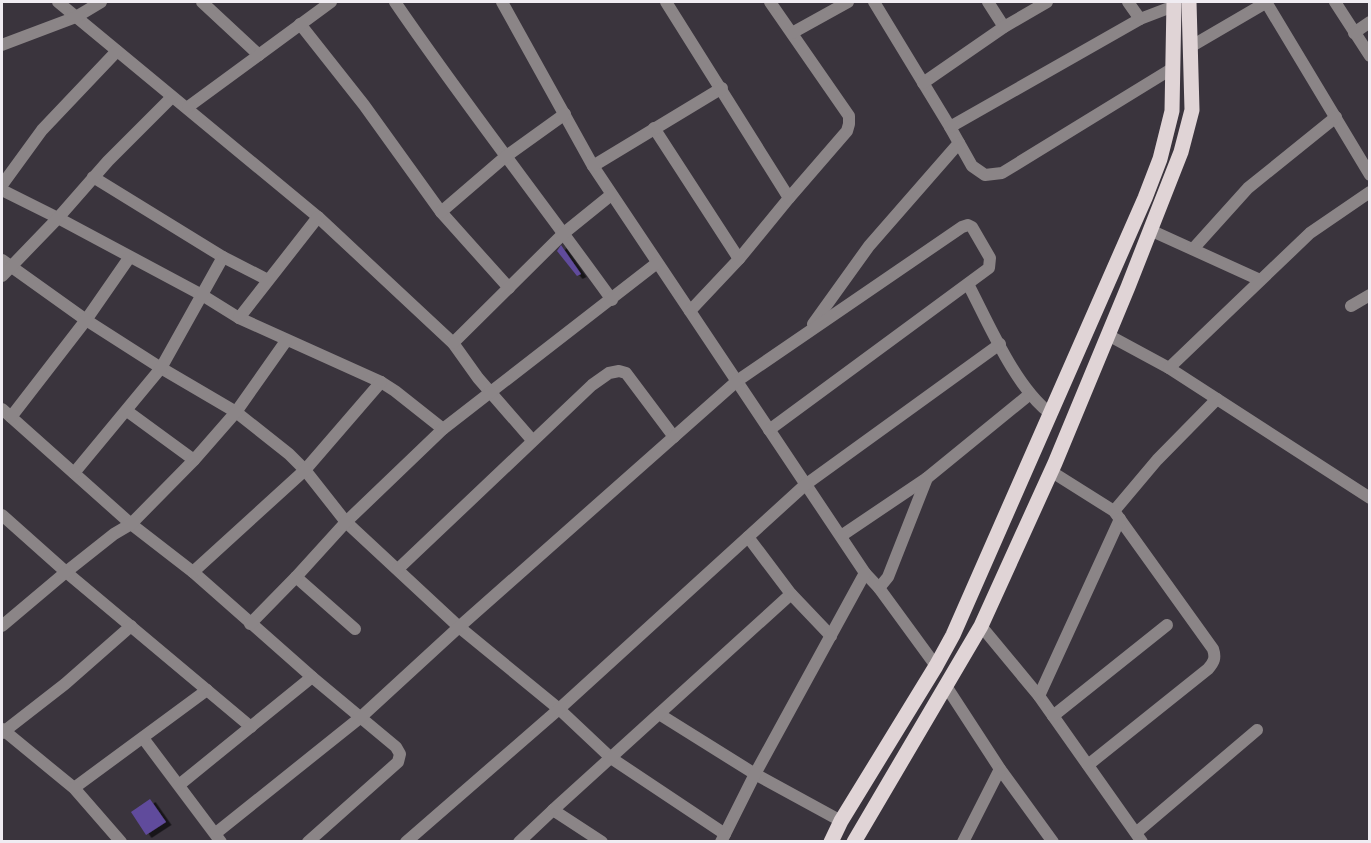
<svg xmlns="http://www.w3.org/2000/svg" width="1371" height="843" font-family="Poppins,sans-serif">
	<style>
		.building { fill: #614b9c; filter: url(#shadow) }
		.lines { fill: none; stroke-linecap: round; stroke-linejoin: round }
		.minor { stroke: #8b8587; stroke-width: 12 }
		.major { stroke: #e0d4d6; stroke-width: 15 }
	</style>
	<defs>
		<filter id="shadow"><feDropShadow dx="5.5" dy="3" stdDeviation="0" flood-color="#0009"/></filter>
	</defs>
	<rect width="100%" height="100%" fill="#3a343d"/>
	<g class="building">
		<path d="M 561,245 L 581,274 L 577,276 L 557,251 Z"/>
		<path d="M 150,799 L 166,822 L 146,835 L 131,812 Z"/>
	</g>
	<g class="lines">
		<g class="minor">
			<path d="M 58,2 L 318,217 L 453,343 L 478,378 L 532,440"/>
			<path d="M 202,2 L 259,55"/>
			<path d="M 395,2 C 464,103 540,200 612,300"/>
			<path d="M 502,2 L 593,166 L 865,573 L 879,588 L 936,666"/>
			<path d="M 666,2 L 789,198 L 739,259 L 690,311"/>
			<path d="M 770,2 L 849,116 L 849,124 L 847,131 L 789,198"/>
			<path d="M 874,2 L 950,127 L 972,166 L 985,175 L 1002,173 L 1173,68"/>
			<path d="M 988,2 L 1004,27"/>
			<path d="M 1128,2 L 1140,19"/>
			<path d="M 1266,2 L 1370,175"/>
			<path d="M 1335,2 L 1370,56"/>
			<path d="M 300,24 L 364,105 L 441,212 L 509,288"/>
			<path d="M 792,33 L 848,2"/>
			<path d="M 1354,33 L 1370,22"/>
			<path d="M 2,45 L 76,17 L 101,2"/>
			<path d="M 1190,47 L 1267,2"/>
			<path d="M 923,83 L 1004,27 L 1047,2"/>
			<path d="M 188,107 L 331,2"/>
			<path d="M 950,127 L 1140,19 L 1174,6"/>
			<path d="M 654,128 L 739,259"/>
			<path d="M 593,166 L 722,88"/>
			<path d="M 93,177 L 223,257 L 268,280"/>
			<path d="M 2,185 L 42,130 L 117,51"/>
			<path d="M 2,190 L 58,218 L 202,295 L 239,318 L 381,382 L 395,391 L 443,429"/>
			<path d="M 441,212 L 505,157 L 565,114"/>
			<path d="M 1150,230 L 1260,280"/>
			<path d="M 1193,249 L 1248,188 L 1336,117"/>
			<path d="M 2,260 L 86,320 L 161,368 L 236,412 L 289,454 L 305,470 L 346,522 L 459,627 L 559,709 L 611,758 L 725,834"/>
			<path d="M 2,276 L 58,218 L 108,161 L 172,97"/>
			<path d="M 968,284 C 989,324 1015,387 1051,414"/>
			<path d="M 1351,306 L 1370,295"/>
			<path d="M 239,318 L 318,217"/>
			<path d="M 813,324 L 869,246 L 959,143"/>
			<path d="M 1108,335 L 1169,368 L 1370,498"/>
			<path d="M 453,343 L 564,233 L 611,195"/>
			<path d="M 1169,368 L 1310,233 L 1370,192"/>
			<path d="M 2,409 L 131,524 L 193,572 L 312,677 L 396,747 L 400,754 L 398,762 L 308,842"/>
			<path d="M 127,411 L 194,460"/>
			<path d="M 11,417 L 86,320 L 129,258"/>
			<path d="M 1052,472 L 1114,511 L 1213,649 C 1216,658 1214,662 1208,669 L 1088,765"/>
			<path d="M 74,473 L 161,368 L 223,257"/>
			<path d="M 1114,511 L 1157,460 L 1217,399"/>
			<path d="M 2,515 L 66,572 L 251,727"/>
			<path d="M 841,536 L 927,478 L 1030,394"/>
			<path d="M 748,537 L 791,594 L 831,636"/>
			<path d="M 398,569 L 592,385 L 609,373 L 619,371 L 626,373 L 674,437"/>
			<path d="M 193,572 L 305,470 L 381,382"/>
			<path d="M 296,577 L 355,629"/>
			<path d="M 879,588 L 888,577 L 927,478"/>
			<path d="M 250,624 L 296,577 L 346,522 L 443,429 L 657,263"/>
			<path d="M 2,626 L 66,572 L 114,534 L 131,524 L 194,460 L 236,412 L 286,341"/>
			<path d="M 981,626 L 1039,696 L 1142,842"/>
			<path d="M 946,686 L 1000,769 L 1053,842"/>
			<path d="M 1039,696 L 1120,519"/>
			<path d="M 659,714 L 755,774 L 841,821"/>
			<path d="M 1053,716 L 1167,625"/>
			<path d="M 2,729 L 74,788 L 121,842"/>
			<path d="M 2,733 L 65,684 L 131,626"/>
			<path d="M 143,738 L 221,842"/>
			<path d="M 179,785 L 312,677"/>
			<path d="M 74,788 L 207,690"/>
			<path d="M 553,810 L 791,594"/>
			<path d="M 1137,832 L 1257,730"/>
			<path d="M 216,833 L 361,717 L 459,627 L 737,381 L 962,227 L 968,225 L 972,227 L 990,258 L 989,268 L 769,430"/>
			<path d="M 406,842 L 559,709 L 805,485 L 1000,344"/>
			<path d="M 519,842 L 553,810 L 602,842"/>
			<path d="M 721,842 L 755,774 L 865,573"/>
			<path d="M 963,842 L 1000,769"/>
		</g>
		<g class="major">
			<path d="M 831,842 L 841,821 L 936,666 L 953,635 L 1145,198 L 1160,159 L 1172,111 L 1174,2"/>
			<path d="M 854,842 L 981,626 L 1055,463 L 1128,287 L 1181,152 L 1192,110 L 1189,2"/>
		</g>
	</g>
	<rect width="1371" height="843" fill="none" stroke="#f0ecf2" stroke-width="6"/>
</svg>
